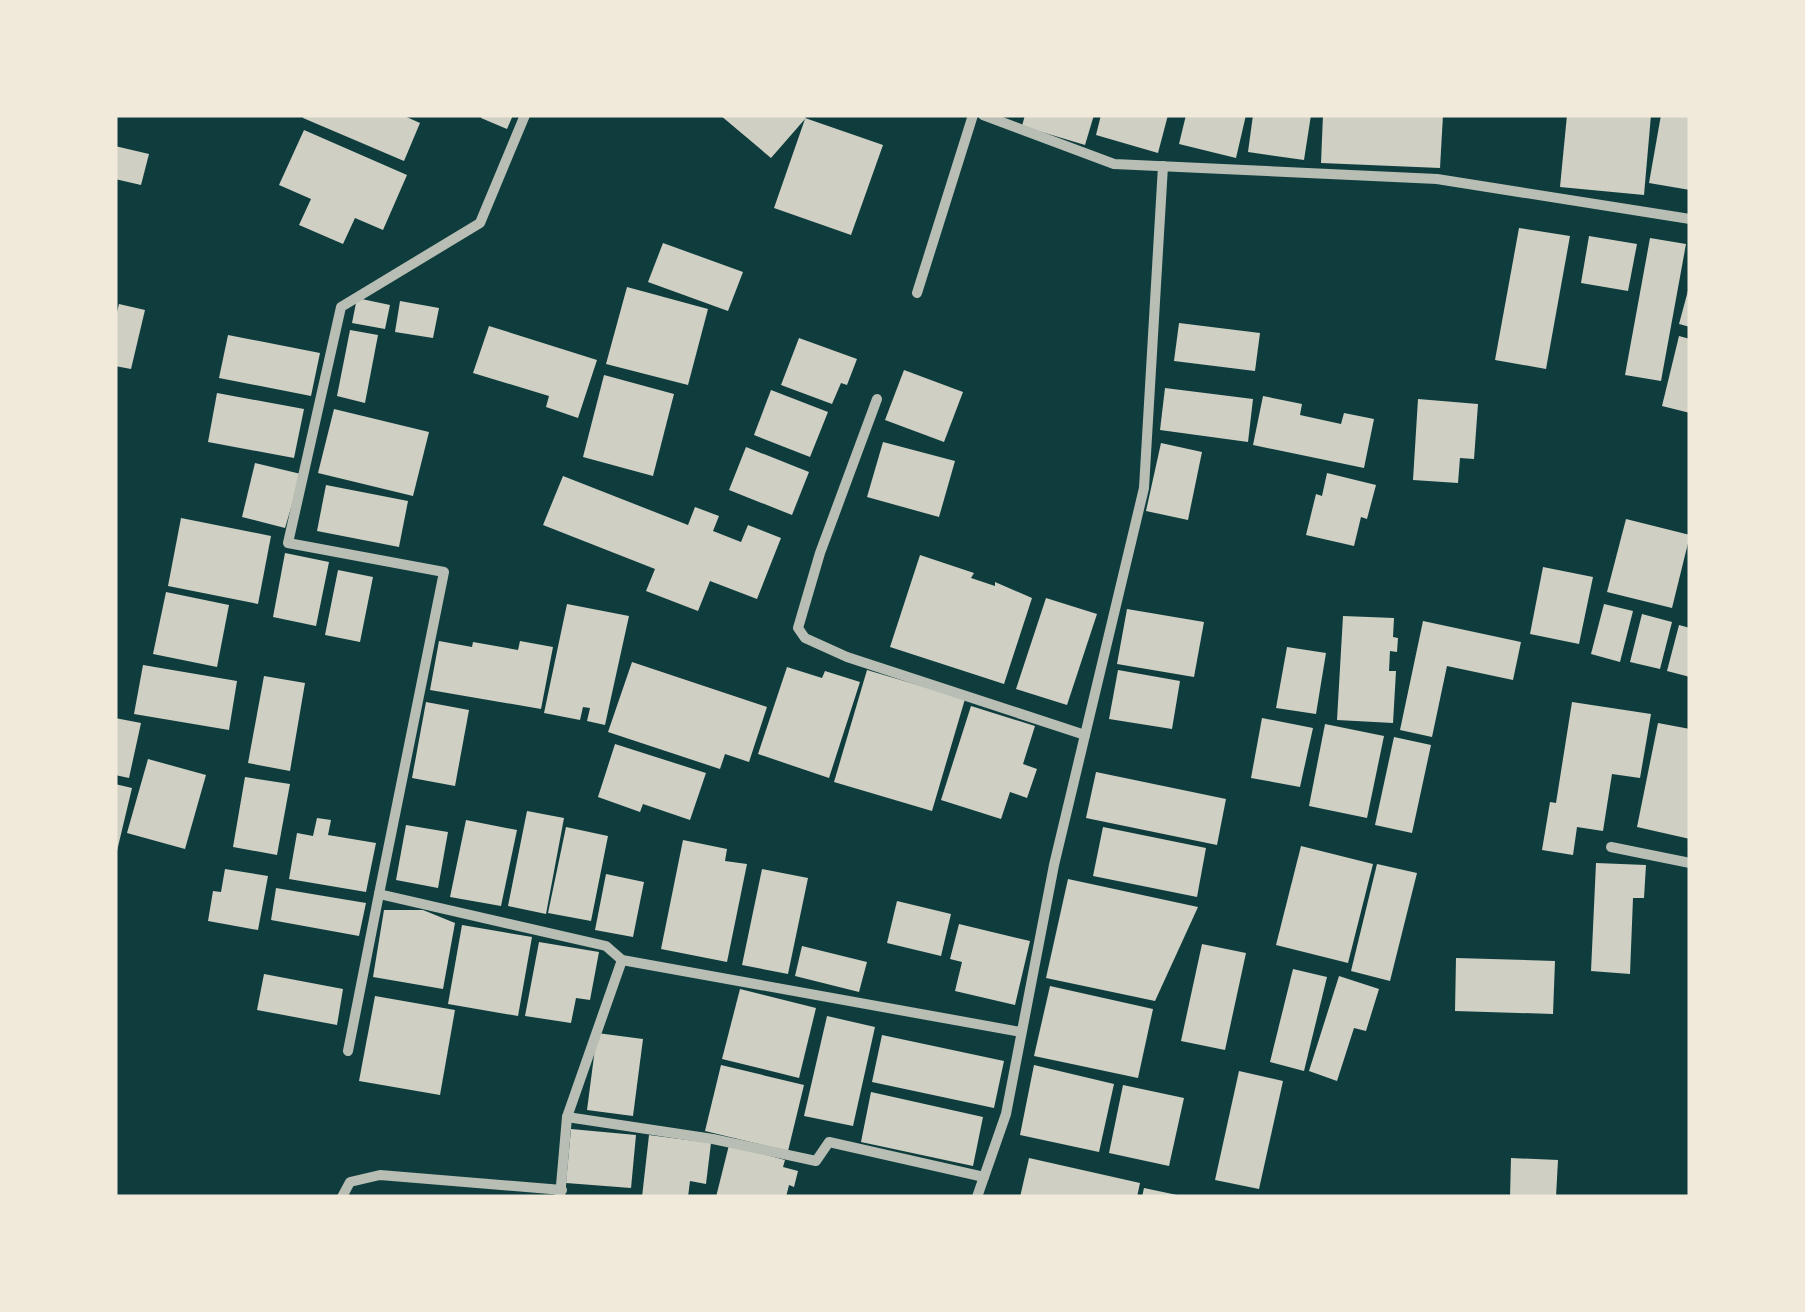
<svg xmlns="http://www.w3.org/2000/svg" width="1805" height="1312" font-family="'Sofia Sans Condensed',sans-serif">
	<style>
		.building { fill: #cfcfc3 }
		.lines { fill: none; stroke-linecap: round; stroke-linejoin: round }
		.minor { stroke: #b8beb3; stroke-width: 10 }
	</style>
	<rect width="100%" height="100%" fill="#0f3d3e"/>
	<g class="building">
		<path d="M 304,115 L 402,115 L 420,123 L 404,161 L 303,118 Z"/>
		<path d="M 482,115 L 513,115 L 507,129 L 481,118 Z"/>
		<path d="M 720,115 L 808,115 L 805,118 L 883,145 L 851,235 L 774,208 L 805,119 L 771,158 Z"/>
		<path d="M 1025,115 L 1094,115 L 1085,145 L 1022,126 Z"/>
		<path d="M 1101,115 L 1168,115 L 1158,153 L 1096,135 Z"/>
		<path d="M 1186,115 L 1246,115 L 1236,158 L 1179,144 Z"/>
		<path d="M 1253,115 L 1311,115 L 1304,160 L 1248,152 Z"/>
		<path d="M 1323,115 L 1443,115 L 1440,168 L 1321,163 Z"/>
		<path d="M 1567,115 L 1651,115 L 1644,195 L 1560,187 Z"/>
		<path d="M 1661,115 L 1690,115 L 1690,190 L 1649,183 Z"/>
		<path d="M 304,130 L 407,175 L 383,230 L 355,218 L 343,244 L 299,225 L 311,199 L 279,185 Z"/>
		<path d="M 115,146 L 149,154 L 141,185 L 115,179 Z"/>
		<path d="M 1519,228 L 1570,236 L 1546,369 L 1495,360 Z"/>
		<path d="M 1589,236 L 1637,244 L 1628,291 L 1581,283 Z"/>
		<path d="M 1650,238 L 1686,244 L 1661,381 L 1625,375 Z"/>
		<path d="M 663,243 L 743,272 L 728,311 L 648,282 Z"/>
		<path d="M 627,287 L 708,309 L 688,385 L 606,364 Z"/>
		<path d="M 1689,287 L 1690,287 L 1690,327 L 1679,324 Z"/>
		<path d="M 357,298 L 390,305 L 385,329 L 352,323 Z"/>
		<path d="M 400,301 L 439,308 L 433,338 L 395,332 Z"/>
		<path d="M 119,304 L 145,310 L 131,369 L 115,366 L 115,320 Z"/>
		<path d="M 1179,323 L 1260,333 L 1255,371 L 1174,361 Z"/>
		<path d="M 489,326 L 597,360 L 578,418 L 546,407 L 549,396 L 473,373 Z"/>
		<path d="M 350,330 L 378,335 L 365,403 L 337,396 Z"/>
		<path d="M 228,335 L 320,353 L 311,396 L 219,378 Z"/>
		<path d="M 1679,336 L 1690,339 L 1690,413 L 1662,406 Z"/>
		<path d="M 799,338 L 857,359 L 847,385 L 841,383 L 832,404 L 781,385 Z"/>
		<path d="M 904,370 L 963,392 L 944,442 L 885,420 Z"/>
		<path d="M 604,375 L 674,394 L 653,476 L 583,457 Z"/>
		<path d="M 1165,388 L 1253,399 L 1248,442 L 1160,430 Z"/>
		<path d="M 771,390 L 828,412 L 810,457 L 754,435 Z"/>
		<path d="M 217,393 L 304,409 L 294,458 L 208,442 Z"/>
		<path d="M 1263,396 L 1302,404 L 1300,415 L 1341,424 L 1344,413 L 1374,419 L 1364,468 L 1253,445 Z"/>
		<path d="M 1418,399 L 1478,404 L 1474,459 L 1460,458 L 1458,483 L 1413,480 Z"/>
		<path d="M 334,409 L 429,432 L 413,496 L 318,473 Z"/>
		<path d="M 883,442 L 955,461 L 939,517 L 867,497 Z"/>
		<path d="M 1161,443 L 1202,452 L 1188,520 L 1146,511 Z"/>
		<path d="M 746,447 L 809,472 L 792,515 L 729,490 Z"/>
		<path d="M 255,463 L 301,474 L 285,528 L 242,517 Z"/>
		<path d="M 1327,473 L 1376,485 L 1367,519 L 1361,517 L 1354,546 L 1306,535 L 1316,494 L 1322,496 Z"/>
		<path d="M 563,476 L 688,525 L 695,507 L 719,516 L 713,531 L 741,542 L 748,525 L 781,538 L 757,599 L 710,581 L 698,611 L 646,591 L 655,569 L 543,525 Z"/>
		<path d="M 326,485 L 408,501 L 399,547 L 317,531 Z"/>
		<path d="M 181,518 L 271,536 L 258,604 L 168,586 Z"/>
		<path d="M 1626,519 L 1690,535 L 1672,608 L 1607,592 Z"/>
		<path d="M 285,553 L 329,562 L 316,626 L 273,617 Z"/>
		<path d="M 920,555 L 974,573 L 971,578 L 995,586 L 995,582 L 1032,598 L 1004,684 L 890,647 Z"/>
		<path d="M 1543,567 L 1593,577 L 1579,644 L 1530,634 Z"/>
		<path d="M 338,570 L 373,577 L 360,642 L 325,635 Z"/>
		<path d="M 166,592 L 229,605 L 217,667 L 153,654 Z"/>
		<path d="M 1046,598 L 1097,614 L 1067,705 L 1016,689 Z"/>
		<path d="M 567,604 L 629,616 L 605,725 L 587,721 L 590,708 L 583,707 L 580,720 L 544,713 Z"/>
		<path d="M 1604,604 L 1633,611 L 1620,662 L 1591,654 Z"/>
		<path d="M 1127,609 L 1204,622 L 1194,677 L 1117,664 Z"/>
		<path d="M 1642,614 L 1672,622 L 1660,669 L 1630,662 Z"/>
		<path d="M 1343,616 L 1394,618 L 1393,637 L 1398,638 L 1397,652 L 1390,651 L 1389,671 L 1396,671 L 1393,723 L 1337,720 Z"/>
		<path d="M 1423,621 L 1521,642 L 1513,680 L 1447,666 L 1432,737 L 1400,730 Z"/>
		<path d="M 1679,625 L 1690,628 L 1690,677 L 1667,671 Z"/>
		<path d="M 439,641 L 472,647 L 473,642 L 518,650 L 520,641 L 553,647 L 541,709 L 430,690 Z"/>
		<path d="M 1287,647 L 1326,653 L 1316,714 L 1276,708 Z"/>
		<path d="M 632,662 L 767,707 L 749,762 L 725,754 L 720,769 L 608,732 Z"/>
		<path d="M 143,665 L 237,681 L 229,730 L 134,714 Z"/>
		<path d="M 787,667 L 822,678 L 825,671 L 860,682 L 829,778 L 758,754 Z"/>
		<path d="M 867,670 L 965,699 L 932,811 L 834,782 Z"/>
		<path d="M 1118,670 L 1180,681 L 1172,729 L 1109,719 Z"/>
		<path d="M 264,676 L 305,683 L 290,771 L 248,763 Z"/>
		<path d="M 426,702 L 469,710 L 455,786 L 412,778 Z"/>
		<path d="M 1572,702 L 1651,714 L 1640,778 L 1612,774 L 1603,831 L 1577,827 L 1573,855 L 1542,850 L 1550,802 L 1556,803 Z"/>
		<path d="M 971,706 L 1035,726 L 1023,764 L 1037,769 L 1027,798 L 1010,792 L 1001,819 L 941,800 Z"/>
		<path d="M 115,718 L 141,723 L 129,778 L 115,775 Z"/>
		<path d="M 1262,718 L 1313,728 L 1300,787 L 1251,778 Z"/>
		<path d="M 1658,723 L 1690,729 L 1690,839 L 1637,827 Z"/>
		<path d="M 1325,724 L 1384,736 L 1367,818 L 1309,806 Z"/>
		<path d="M 1394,737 L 1431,745 L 1412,833 L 1375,825 Z"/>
		<path d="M 615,744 L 706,773 L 690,820 L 643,804 L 640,812 L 598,797 Z"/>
		<path d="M 148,759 L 206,775 L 185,849 L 127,833 Z"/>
		<path d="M 1096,772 L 1226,799 L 1217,845 L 1086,818 Z"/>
		<path d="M 245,777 L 290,784 L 277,855 L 233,847 Z"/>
		<path d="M 115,784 L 132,788 L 116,855 L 115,854 Z"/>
		<path d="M 527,811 L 564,818 L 546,914 L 508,906 Z"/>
		<path d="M 317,818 L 331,820 L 328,835 L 376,843 L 366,892 L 289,879 L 297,833 L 313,836 Z"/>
		<path d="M 466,820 L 517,830 L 501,906 L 450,897 Z"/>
		<path d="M 406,825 L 448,832 L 438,888 L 396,880 Z"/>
		<path d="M 566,827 L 608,836 L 591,921 L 548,913 Z"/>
		<path d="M 1103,827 L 1206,848 L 1197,897 L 1093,876 Z"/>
		<path d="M 683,840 L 727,849 L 725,861 L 747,864 L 727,962 L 661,949 Z"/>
		<path d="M 1301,846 L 1373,864 L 1348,963 L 1276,945 Z"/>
		<path d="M 1596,863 L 1646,865 L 1644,898 L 1633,898 L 1630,974 L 1591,971 Z"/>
		<path d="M 1377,864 L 1417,873 L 1390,981 L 1351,971 Z"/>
		<path d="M 225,869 L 268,876 L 258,930 L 208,921 L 213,891 L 221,892 Z"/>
		<path d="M 762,869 L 808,878 L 788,974 L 742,965 Z"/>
		<path d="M 606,874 L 644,882 L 633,937 L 595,930 Z"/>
		<path d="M 1068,879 L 1198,907 L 1155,1001 L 1046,978 Z"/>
		<path d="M 276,888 L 366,903 L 359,936 L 271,920 Z"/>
		<path d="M 897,901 L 951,914 L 941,956 L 887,943 Z"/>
		<path d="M 384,910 L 423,910 L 455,923 L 443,989 L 373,977 Z"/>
		<path d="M 959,924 L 1030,941 L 1015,1005 L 955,991 L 962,962 L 950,959 Z"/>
		<path d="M 462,925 L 532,937 L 518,1016 L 448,1004 Z"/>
		<path d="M 539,942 L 599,952 L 590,1000 L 576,998 L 571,1023 L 525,1016 Z"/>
		<path d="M 1202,944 L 1246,953 L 1225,1050 L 1181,1041 Z"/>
		<path d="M 802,946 L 867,962 L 859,992 L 795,976 Z"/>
		<path d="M 1456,958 L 1555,961 L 1553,1014 L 1455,1011 Z"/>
		<path d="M 1293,969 L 1327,977 L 1304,1071 L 1270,1062 Z"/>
		<path d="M 264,974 L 343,989 L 337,1025 L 257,1010 Z"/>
		<path d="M 1339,976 L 1379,989 L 1366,1031 L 1354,1028 L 1337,1081 L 1309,1071 Z"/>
		<path d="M 1050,986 L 1153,1009 L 1138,1078 L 1034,1056 Z"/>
		<path d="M 740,989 L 816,1008 L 799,1078 L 722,1059 Z"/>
		<path d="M 375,996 L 455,1010 L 440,1095 L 359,1081 Z"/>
		<path d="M 827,1016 L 875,1027 L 853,1126 L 804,1116 Z"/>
		<path d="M 597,1033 L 643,1039 L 633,1116 L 587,1110 Z"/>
		<path d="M 882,1035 L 1004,1061 L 994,1108 L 872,1082 Z"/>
		<path d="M 721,1065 L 804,1085 L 788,1151 L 705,1131 Z"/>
		<path d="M 1034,1065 L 1114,1084 L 1099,1152 L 1020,1135 Z"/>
		<path d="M 1239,1071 L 1283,1081 L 1259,1189 L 1215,1180 Z"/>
		<path d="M 1123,1085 L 1184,1098 L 1169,1166 L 1109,1153 Z"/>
		<path d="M 871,1092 L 983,1117 L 973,1166 L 861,1142 Z"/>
		<path d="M 571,1129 L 636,1135 L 631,1188 L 566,1183 Z"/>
		<path d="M 649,1135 L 711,1143 L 706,1184 L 690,1181 L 688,1197 L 642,1197 Z"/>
		<path d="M 729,1145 L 785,1160 L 783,1167 L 798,1171 L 794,1187 L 789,1185 L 786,1197 L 716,1197 Z"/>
		<path d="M 1029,1158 L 1140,1183 L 1137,1197 L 1020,1197 Z"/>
		<path d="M 1511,1158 L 1558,1160 L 1556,1197 L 1510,1197 Z"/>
		<path d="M 1144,1188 L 1177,1195 L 1176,1197 L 1142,1197 Z"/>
	</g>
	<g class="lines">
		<g class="minor">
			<path d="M 525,115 L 480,223 L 341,307 L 288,543 L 444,572 L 379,894 L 606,946 L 622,960 L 1021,1032"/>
			<path d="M 983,115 L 1114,164 L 1437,179 L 1690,219"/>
			<path d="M 917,293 L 973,115"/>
			<path d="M 877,399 L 820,553 L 798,628 L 805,638 L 847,657 L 1085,735"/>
			<path d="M 1611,847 L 1690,863"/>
			<path d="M 348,1051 L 379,894"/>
			<path d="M 567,1117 L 713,1139 L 816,1161 L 829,1142 L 984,1177"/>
			<path d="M 342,1197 L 350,1182 L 380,1175 L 562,1190"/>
			<path d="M 560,1197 L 567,1117 L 622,960"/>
			<path d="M 977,1197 L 1006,1114 L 1054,865 L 1144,488 L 1163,166"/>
		</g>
	</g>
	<rect width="1805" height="1312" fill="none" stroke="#f1e9da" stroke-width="235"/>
</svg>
